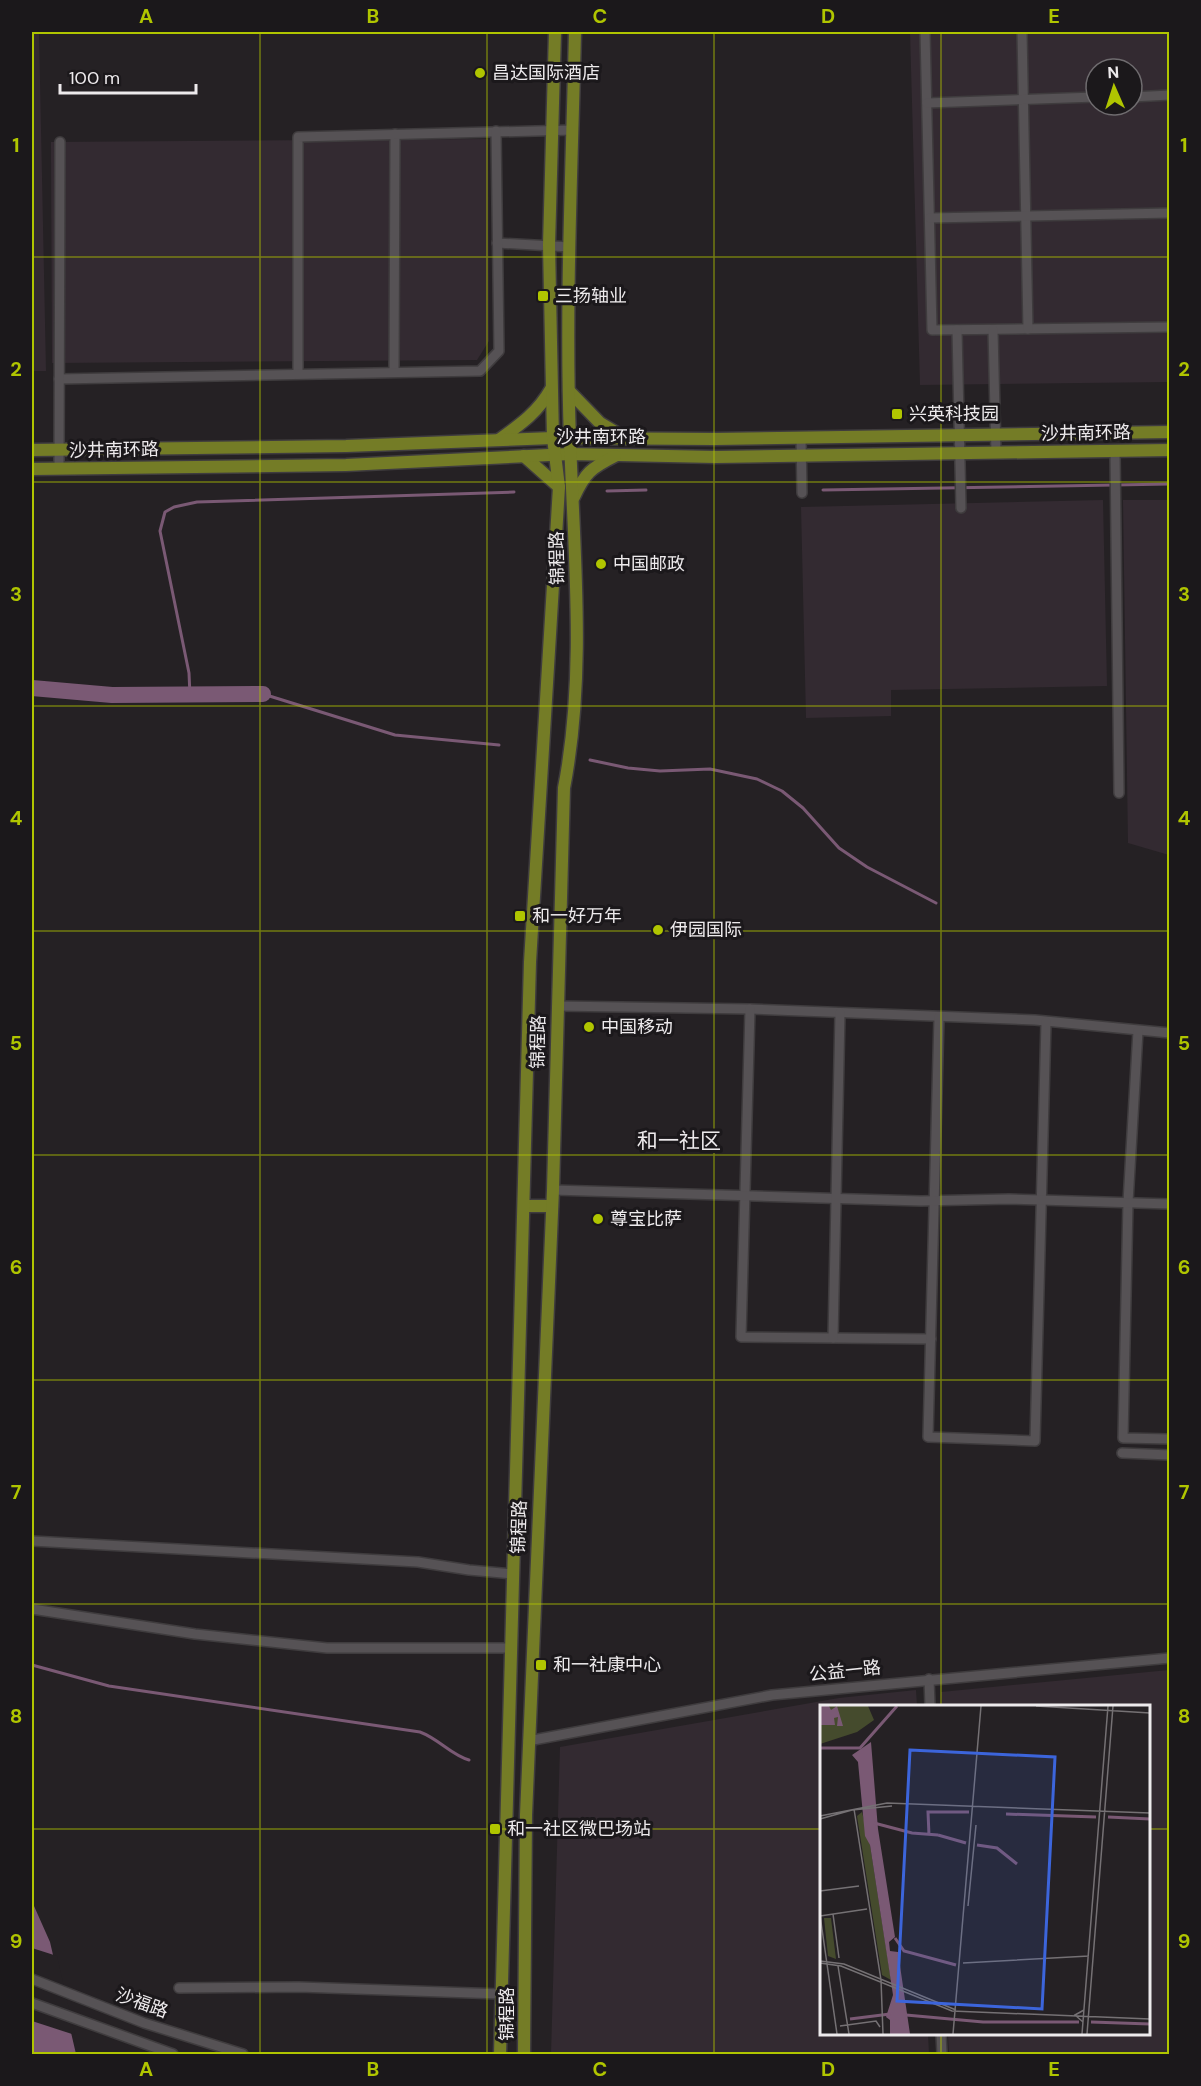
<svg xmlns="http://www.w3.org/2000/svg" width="1201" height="2086" font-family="'DM Sans','Noto Sans SC',sans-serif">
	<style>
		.built { fill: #332a31; fill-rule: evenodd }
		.water { fill: #7a5974 }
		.pier { fill: #252124 }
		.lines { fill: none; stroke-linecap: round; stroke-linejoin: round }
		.stream { stroke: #7a5974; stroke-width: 3 }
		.river { stroke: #7a5974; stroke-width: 16 }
		.minor-casing { stroke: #3f3c3e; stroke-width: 12 }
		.major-casing { stroke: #3f3c3e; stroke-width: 15 }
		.minor { stroke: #565255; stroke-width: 9 }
		.major { stroke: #747c26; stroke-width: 12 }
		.grid { fill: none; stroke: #b0c500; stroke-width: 1.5; stroke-opacity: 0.55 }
		.poi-dot { fill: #b0c500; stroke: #1b181b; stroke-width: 2 }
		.labels { text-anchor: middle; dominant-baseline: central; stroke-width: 6; stroke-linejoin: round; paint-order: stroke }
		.poi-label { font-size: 18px; fill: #edeaec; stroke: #1b181b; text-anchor: start }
		.street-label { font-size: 18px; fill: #edeaec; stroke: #1b181b }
		.quarter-label { font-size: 21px; fill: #edeaec; stroke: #1b181b }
		.inset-river { fill: none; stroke: #7a5974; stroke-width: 3 }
		.inset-road { fill: none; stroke: #757174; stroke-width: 1.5 }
		.view { fill: #3c65db; fill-opacity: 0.15; stroke: #3c65db; stroke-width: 3 }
		.inset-edge { fill: none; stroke: #edeaec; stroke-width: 3 }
		.neatline { fill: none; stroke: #b0c500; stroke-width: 2 }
		.grid-label { font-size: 20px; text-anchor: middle; font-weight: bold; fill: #b0c500 }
	</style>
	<rect width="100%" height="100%" fill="#252124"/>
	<g class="built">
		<path d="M 32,32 L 39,32 L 46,371 L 32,371 Z"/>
		<path d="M 910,32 L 1169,32 L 1169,382 L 920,385 ZM 1096,69 L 1132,69 L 1132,105 L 1096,105 Z"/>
		<path d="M 488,139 L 489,341 L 477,360 L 52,363 L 51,142 Z"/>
		<path d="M 1103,500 L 1107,686 L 891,690 L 891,716 L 806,718 L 801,507 Z"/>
		<path d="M 1123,500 L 1169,500 L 1169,855 L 1128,843 Z"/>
		<path d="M 1169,1670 L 1169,2054 L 949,2054 L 948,2034 L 1148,2034 L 1148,1706 L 942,1706 L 941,1692 Z"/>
		<path d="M 916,1690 L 917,1706 L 822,1706 L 822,2034 L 928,2034 L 929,2054 L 551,2054 L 560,1747 L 839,1698 Z"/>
	</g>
	<path class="water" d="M 32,1892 L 34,1906 L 50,1942 L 76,2054 L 32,2054 Z"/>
	<path class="pier" d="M 32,1948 L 57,1956 L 75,2035 L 32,2021 Z"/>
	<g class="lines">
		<g class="stream">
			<path d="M 823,490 L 1170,484"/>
			<path d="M 607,491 L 646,490"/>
			<path d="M 263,694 L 395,735 L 499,745"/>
			<path d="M 190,696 L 189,673 L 160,531 L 165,512 L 174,507 L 197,502 L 514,492"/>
			<path d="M 590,760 L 628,768 L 660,771 L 710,769 L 757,779 L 782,791 L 803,808 L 839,848 L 867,867 L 936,903"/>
			<path d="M 32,1665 L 109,1686 L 420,1732 C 439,1739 451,1755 469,1760"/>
		</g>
		<path class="river" d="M 32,688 L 112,695 L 263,694"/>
		<defs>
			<g id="minor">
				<path d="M 925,32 L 932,330 L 1170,327"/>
				<path d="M 1022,32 L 1028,329"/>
				<path d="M 1132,97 L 1170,95"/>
				<path d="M 927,103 L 1096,97"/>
				<path d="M 930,218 L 1170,213"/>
				<path d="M 497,243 L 570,247"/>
				<path d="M 957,330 L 961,508"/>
				<path d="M 993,330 L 996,453"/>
				<path d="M 394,372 L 395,134"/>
				<path d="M 298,374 L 298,137 L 573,130"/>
				<path d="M 59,379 L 480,371 L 499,351 L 496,131"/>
				<path d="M 801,438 L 802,493"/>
				<path d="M 1115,451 L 1119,793"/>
				<path d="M 59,468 L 60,142"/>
				<path d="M 557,1006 L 750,1009 L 1035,1020 L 1170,1033"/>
				<path d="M 750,1009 L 741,1337 L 931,1339"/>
				<path d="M 939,1017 L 928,1437 L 1035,1441 L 1046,1022"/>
				<path d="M 1138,1031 L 1128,1202 L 1123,1438 L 1170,1439"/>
				<path d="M 553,1190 L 921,1201 L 1009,1199 L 1170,1204"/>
				<path d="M 833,1338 L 840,1013"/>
				<path d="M 1122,1453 L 1170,1455"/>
				<path d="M 32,1541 L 418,1562 L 469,1570 L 513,1574"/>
				<path d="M 32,1609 L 195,1634 L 327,1648 L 510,1648"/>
				<path d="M 929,1679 L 930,1706"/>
				<path d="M 528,1741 L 772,1695 L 1170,1658"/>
				<path d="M 32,1979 L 144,2023 L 243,2054"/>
				<path d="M 179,1988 L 299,1987 L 501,1994"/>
				<path d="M 32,2003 L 173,2054"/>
				<path d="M 941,2034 L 942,2054"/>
			</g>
			<g id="major">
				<path d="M 569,391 L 600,423 L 625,438"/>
				<path d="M 500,439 C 521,424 538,412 551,389"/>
				<path d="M 32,450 L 346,446 L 553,438 L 715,439 L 1170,432"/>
				<path d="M 524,456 L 559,487"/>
				<path d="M 32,469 L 346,465 L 570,454 L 716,457 L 1170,450"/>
				<path d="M 574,497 C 585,473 591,468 615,456"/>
				<path d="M 524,1206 L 552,1206"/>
				<path d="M 500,2054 L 530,962 L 559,487 L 553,438 L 549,245 L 555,32"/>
				<path d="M 524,2054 L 526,1815 L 553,1190 L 564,788 C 586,674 574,556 570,440 C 565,304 572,167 575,32"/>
			</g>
		</defs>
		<use href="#minor" class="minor-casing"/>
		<use href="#major" class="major-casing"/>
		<use href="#minor" class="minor"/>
		<use href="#major" class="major"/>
	</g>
	<path class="grid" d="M 260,32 L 260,2054M 487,32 L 487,2054M 714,32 L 714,2054M 941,32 L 941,1706M 32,257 L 1170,257M 32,482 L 1170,482M 32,706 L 1170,706M 32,931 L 1170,931M 32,1155 L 1170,1155M 32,1380 L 1170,1380M 32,1604 L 1170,1604M 32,1829 L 822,1829M 1148,1829 L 1170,1829M 941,2034 L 941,2054"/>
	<g class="poi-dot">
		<circle cx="480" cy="73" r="6"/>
		<rect x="537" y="290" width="12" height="12" rx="3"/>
		<rect x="891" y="408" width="12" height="12" rx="3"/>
		<circle cx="601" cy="564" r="6"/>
		<rect x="514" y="910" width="12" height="12" rx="3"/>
		<circle cx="658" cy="930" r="6"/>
		<circle cx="589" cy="1027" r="6"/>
		<circle cx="598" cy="1219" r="6"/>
		<rect x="535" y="1659" width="12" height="12" rx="3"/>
		<rect x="489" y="1823" width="12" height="12" rx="3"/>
	</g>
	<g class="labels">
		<g class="poi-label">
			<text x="492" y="73">昌达国际酒店</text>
			<text x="555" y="296">三扬轴业</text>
			<text x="909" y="414">兴英科技园</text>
			<text x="613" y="564">中国邮政</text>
			<text x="532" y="916">和一好万年</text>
			<text x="670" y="930">伊园国际</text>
			<text x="601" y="1027">中国移动</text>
			<text x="610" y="1219">尊宝比萨</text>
			<text x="553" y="1665">和一社康中心</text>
			<text x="507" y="1829">和一社区微巴场站</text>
		</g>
		<g class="street-label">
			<text transform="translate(1086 433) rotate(-1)">沙井南环路</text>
			<text x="601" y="437">沙井南环路</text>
			<text transform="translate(114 450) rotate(-1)">沙井南环路</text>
			<text transform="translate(557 558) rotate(-91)">锦程路</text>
			<text transform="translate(538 1042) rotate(-89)">锦程路</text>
			<text transform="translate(519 1527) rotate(-88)">锦程路</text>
			<text transform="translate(845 1671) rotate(-6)">公益一路</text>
			<text transform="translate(142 2003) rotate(20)">沙福路</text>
			<text transform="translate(507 2014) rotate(-90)">锦程路</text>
		</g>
		<g class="quarter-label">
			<text x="679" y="1141">和一社区</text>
		</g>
	</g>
	<g transform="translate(820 1705)">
		<rect width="330" height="330" fill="#252124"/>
		<path d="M 0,1 L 48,1 L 54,15 L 37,27 L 0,39 ZM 42,107 L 50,140 L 71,275 L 62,270 L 37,111 ZM 4,213 L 11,213 L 16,254 L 8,251 Z" fill="#454b2d"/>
		<path d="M 0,1 L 9,1 L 11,5 L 17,1 L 23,21 L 17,21 L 18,12 L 14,13 L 15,20 L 0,20 ZM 51,37 L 58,124 L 75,232 L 69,237 L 70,246 L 78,247 L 90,329 L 70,329 L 70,315 L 66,312 L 73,290 L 50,140 L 45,131 L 38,57 L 32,50 Z" fill="#7a5974"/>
		<path class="inset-river" d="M 0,43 L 40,43 L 77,1M 186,109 L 276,112M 288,112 L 330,114M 54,118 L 92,128 L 118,130M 109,130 L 108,107 L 149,107M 118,130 L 146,138M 157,140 L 177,143 L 197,159M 75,233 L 84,246 L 136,260M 86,310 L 163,317 L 259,317M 30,314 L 70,309M 271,317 L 330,319"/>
		<path class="inset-road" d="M 216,1 L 330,8M 34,104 L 61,275 L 63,329M 0,111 L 67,98 L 330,108M 0,114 L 32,105 L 72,101M 0,186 L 39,181M 148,201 L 156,120M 13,209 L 19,253M 0,210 L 17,329M 0,211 L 47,204M 0,256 L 24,259 L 136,305M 0,258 L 21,261 L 132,306 L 330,314M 143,258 L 269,251M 18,261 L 29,329M 263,317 L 255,310 L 264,305M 20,321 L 56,316 L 60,322M 133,329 L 161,1M 262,329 L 288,1M 267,329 L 293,1"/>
		<path class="view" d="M 90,45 L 235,52 L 222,304 L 77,296 Z"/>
		<rect width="330" height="330" class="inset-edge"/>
	</g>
	<rect width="1201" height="2086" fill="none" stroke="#1b181b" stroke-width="66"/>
	<g transform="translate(1114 87) rotate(357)"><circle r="28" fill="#1b181b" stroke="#6f6c6f" stroke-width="1.5"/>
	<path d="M0-4.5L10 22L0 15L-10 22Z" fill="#b0c500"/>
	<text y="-9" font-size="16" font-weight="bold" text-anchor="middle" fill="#edeaec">N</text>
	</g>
	<path d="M60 84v9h136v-9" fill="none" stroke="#edeaec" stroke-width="3"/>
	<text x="69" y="84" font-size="18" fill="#edeaec" stroke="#1b181b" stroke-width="4.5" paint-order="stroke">100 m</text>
	<rect x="33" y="33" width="1135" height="2020" class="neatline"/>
	<g class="grid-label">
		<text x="146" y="23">A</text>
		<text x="373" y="23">B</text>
		<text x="600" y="23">C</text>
		<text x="828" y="23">D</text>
		<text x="1054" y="23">E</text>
		<text x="16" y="152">1</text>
		<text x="1184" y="152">1</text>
		<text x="16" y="376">2</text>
		<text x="1184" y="376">2</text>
		<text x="16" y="601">3</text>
		<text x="1184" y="601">3</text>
		<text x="16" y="825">4</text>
		<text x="1184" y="825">4</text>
		<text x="16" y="1050">5</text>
		<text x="1184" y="1050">5</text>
		<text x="16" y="1274">6</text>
		<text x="1184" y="1274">6</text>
		<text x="16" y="1499">7</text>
		<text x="1184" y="1499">7</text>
		<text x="16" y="1723">8</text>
		<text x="1184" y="1723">8</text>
		<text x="16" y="1948">9</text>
		<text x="1184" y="1948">9</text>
		<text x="146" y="2076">A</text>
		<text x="373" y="2076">B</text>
		<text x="600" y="2076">C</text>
		<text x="828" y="2076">D</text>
		<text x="1054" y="2076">E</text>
	</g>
</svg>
